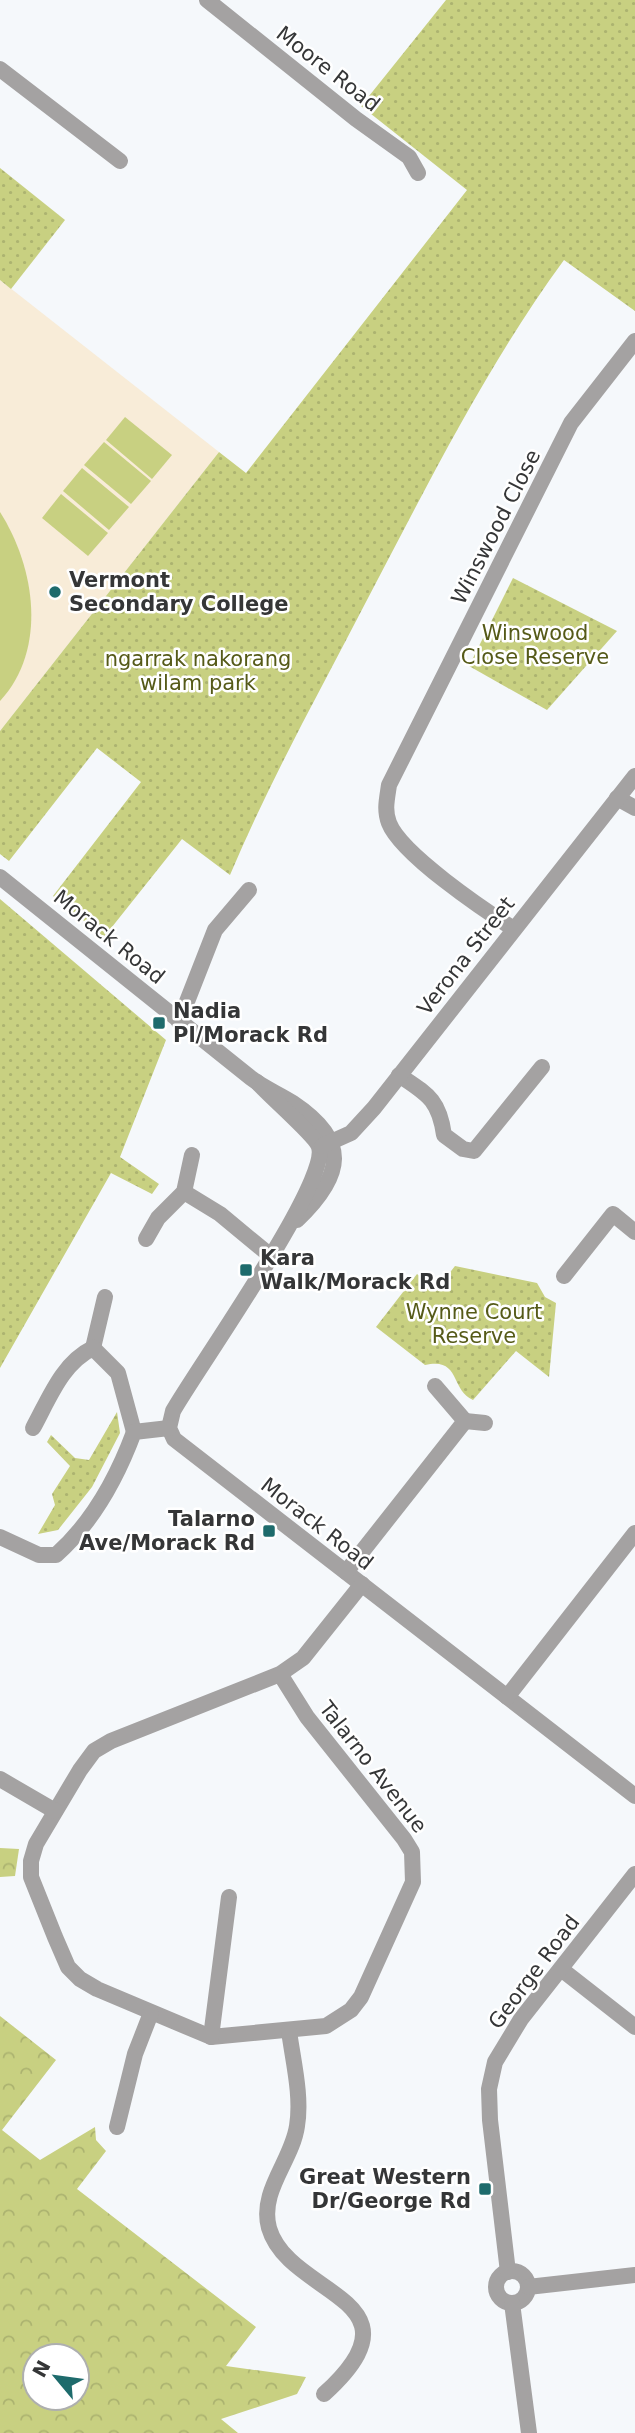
<svg xmlns="http://www.w3.org/2000/svg" width="635" height="2433" font-family="'DejaVu Sans',sans-serif">
	<style>
		.education { fill: #f8ecd8 }
		.forest { fill: url(#forest-crowns); fill-rule: evenodd }
		.park { fill: url(#park-dots) }
		.garden { fill: #c8d081 }
		.lines { fill: none; stroke-linecap: round; stroke-linejoin: round }
		.minor { stroke: #a4a2a2; stroke-width: 16 }
		.poi-dot { fill: #1e6b6c; stroke: #fff; stroke-width: 2.5 }
		.labels { text-anchor: middle; dominant-baseline: central; stroke-width: 5; stroke-linejoin: round; paint-order: stroke }
		.street-label { font-size: 21px; fill: #353637; stroke: #fff }
		.poi-label { font-size: 21px; font-weight: bold; fill: #353637; stroke: #fff; text-anchor: start }
		.park-label { font-size: 21px; fill: #555a18; stroke: #fff }
	</style>
	<defs>
		<pattern id="forest-crowns" width="20" height="18" patternUnits="userSpaceOnUse" patternTransform="scale(1.75)"><rect width="20" height="18" fill="#c8d081"/><path d="M2 6a3 3 0 1 1 6 0M12 15a3 3 0 1 1 6 0" fill="none" stroke="#acb370"/></pattern>
		<pattern id="park-dots" width="8" height="8" patternUnits="userSpaceOnUse" patternTransform="scale(1.75)"><rect width="8" height="8" fill="#c8d081"/><path d="M2 2h.1M6 6h.1" fill="none" stroke="#acb370" stroke-width="1.8" stroke-linecap="round"/></pattern>
	</defs>
	<rect width="100%" height="100%" fill="#f5f8fb"/>
	<path class="education" d="M 0,280 L 219,452 L 0,731 Z"/>
	<g class="forest">
		<path d="M 0,1848 L 19,1849 L 15,1876 L 0,1877 Z"/>
		<path d="M 0,2016 L 56,2060 L 2,2130 L 40,2160 L 95,2127 L 96,2140 L 106,2151 L 77,2189 L 256,2327 L 226,2366 L 306,2377 L 297,2394 L 221,2419 L 238,2433 L 0,2433 ZM 77,2356 L 77,2398 L 35,2398 L 35,2356 Z"/>
	</g>
	<g class="park">
		<path d="M 446,0 L 635,0 L 635,311 L 564,260 C 487,365 428,484 367,600 C 320,691 270,780 230,875 L 182,839 L 104,937 L 53,896 L 141,782 L 97,748 L 9,861 L 0,854 L 0,731 L 219,452 L 246,473 L 467,190 L 361,106 Z"/>
		<path d="M 0,168 L 65,220 L 11,289 L 0,280 Z"/>
		<path d="M 513,578 L 617,631 L 547,710 L 469,666 Z"/>
		<path d="M 0,899 L 166,1040 L 120,1157 L 159,1184 L 152,1194 L 111,1173 L 0,1368 Z"/>
		<path d="M 455,1266 L 537,1283 L 545,1297 L 556,1303 L 549,1377 L 516,1351 L 473,1400 C 450,1390 461,1357 425,1365 L 376,1327 L 417,1274 L 437,1289 Z"/>
		<path d="M 117,1412 L 120,1433 L 92,1487 L 58,1530 L 38,1534 L 55,1505 L 52,1494 L 70,1466 L 47,1442 L 51,1435 L 75,1458 L 89,1460 Z"/>
	</g>
	<g class="garden">
		<path d="M 125,417 L 172,455 L 152,479 L 106,440 Z"/>
		<path d="M 104,442 L 151,481 L 131,504 L 84,465 Z"/>
		<path d="M 82,468 L 129,507 L 109,530 L 63,491 Z"/>
		<path d="M 61,494 L 108,533 L 88,556 L 42,518 Z"/>
		<path d="M 0,512 C 35,567 48,649 0,701 Z"/>
	</g>
	<g class="lines">
		<g class="minor">
			<path d="M 207,0 L 356,119 L 409,157 L 418,173"/>
			<path d="M 0,69 L 120,161"/>
			<path d="M 617,798 L 635,808"/>
			<path d="M 0,877 L 251,1078 C 264,1088 279,1094 293,1103 C 350,1141 344,1175 297,1220"/>
			<path d="M 514,929 C 484,910 401,854 389,823 C 384,810 387,799 389,785 L 571,423 L 635,341"/>
			<path d="M 179,1022 L 215,930 L 249,890"/>
			<path d="M 399,1075 C 427,1094 439,1099 444,1135 L 463,1149 L 474,1151 L 542,1067"/>
			<path d="M 257,1082 C 269,1096 316,1136 319,1147 C 330,1182 196,1370 173,1411 L 169,1428 L 174,1439 L 635,1796"/>
			<path d="M 322,1146 L 351,1133 L 374,1108 L 635,776"/>
			<path d="M 184,1192 L 220,1214 L 272,1257"/>
			<path d="M 146,1239 L 158,1218 L 184,1192 L 192,1155"/>
			<path d="M 564,1276 L 613,1214 L 635,1232"/>
			<path d="M 93,1348 L 105,1297"/>
			<path d="M 465,1421 L 485,1423"/>
			<path d="M 33,1428 C 49,1399 62,1363 93,1348 L 118,1373 L 134,1432"/>
			<path d="M 0,1537 L 39,1555 L 56,1555 C 93,1522 117,1478 134,1432 L 169,1428"/>
			<path d="M 346,1572 L 465,1421 L 435,1386"/>
			<path d="M 280,1674 L 307,1717 L 404,1839 L 412,1852 L 413,1882 L 361,1997 L 351,2010 L 326,2026 L 211,2037 L 97,1989 L 80,1979 L 68,1967 L 55,1937 L 31,1877 L 31,1861 L 36,1844 L 80,1770 L 94,1751 L 111,1741 L 280,1674 L 303,1658 L 362,1584"/>
			<path d="M 507,1697 L 635,1533"/>
			<path d="M 0,1779 L 55,1811"/>
			<path d="M 561,1969 L 635,2027"/>
			<path d="M 289,2031 C 293,2061 302,2096 297,2126 C 292,2161 259,2191 269,2228 C 289,2297 430,2298 324,2394"/>
			<path d="M 211,2037 L 229,1897"/>
			<path d="M 117,2127 L 135,2054 L 151,2013"/>
			<circle cx="512" cy="2287" r="16"/>
			<path d="M 508,2272 L 490,2120 L 489,2089 L 495,2062 L 521,2019 L 635,1874"/>
			<path d="M 528,2287 L 635,2275"/>
			<path d="M 512,2303 L 529,2433"/>
		</g>
	</g>
	<g class="poi-dot">
		<circle cx="55" cy="592" r="7"/>
		<rect x="152" y="1016" width="14" height="14" rx="3.5"/>
		<rect x="239" y="1263" width="14" height="14" rx="3.5"/>
		<rect x="262" y="1524" width="14" height="14" rx="3.5"/>
		<rect x="478" y="2182" width="14" height="14" rx="3.5"/>
	</g>
	<g class="labels">
		<g class="street-label">
			<text transform="translate(328 69) rotate(38)">Moore Road</text>
			<text transform="translate(496 527) rotate(-63)">Winswood Close</text>
			<text transform="translate(109 937) rotate(39)">Morack Road</text>
			<text transform="translate(466 956) rotate(-52)">Verona Street</text>
			<text transform="translate(317 1524) rotate(38)">Morack Road</text>
			<text transform="translate(373 1767) rotate(52)">Talarno Avenue</text>
			<text transform="translate(534 1972) rotate(-53)">George Road</text>
		</g>
		<g class="poi-label">
			<text x="69" y="580">Vermont<tspan x="69" dy="24">Secondary College</tspan></text>
			<text x="173" y="1011">Nadia<tspan x="173" dy="24">Pl/Morack Rd</tspan></text>
			<text x="260" y="1258">Kara<tspan x="260" dy="24">Walk/Morack Rd</tspan></text>
			<text x="255" y="1519" text-anchor="end">Talarno<tspan x="255" dy="24">Ave/Morack Rd</tspan></text>
			<text x="471" y="2177" text-anchor="end">Great Western<tspan x="471" dy="24">Dr/George Rd</tspan></text>
		</g>
		<g class="park-label">
			<text x="535" y="633">Winswood<tspan x="535" dy="24">Close Reserve</tspan></text>
			<text x="198" y="659">ngarrak nakorang<tspan x="198" dy="24">wilam park</tspan></text>
			<text x="474" y="1312">Wynne Court<tspan x="474" dy="24">Reserve</tspan></text>
		</g>
	</g>
	<g transform="translate(56 2377) rotate(299)"><circle r="33" fill="#ffffff" stroke="#aeafaf" stroke-width="2"/>
	<path d="M0-5L12 26L0 18L-12 26Z" fill="#1e6b6c"/>
	<text y="-10" font-size="19" font-weight="bold" text-anchor="middle" fill="#353637">N</text>
	</g>
</svg>
